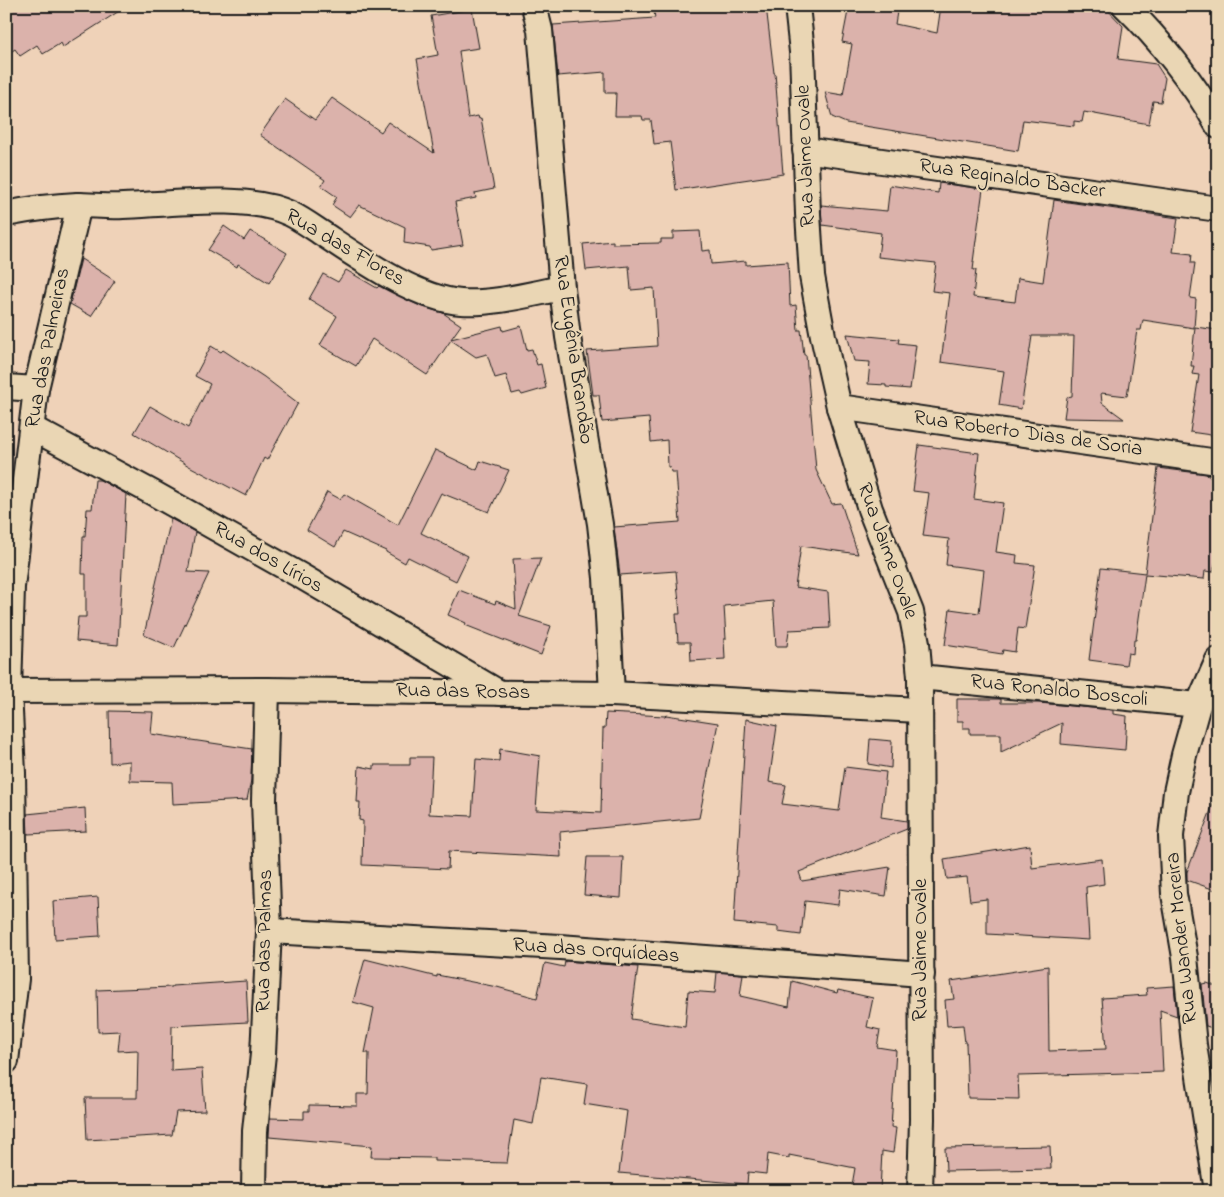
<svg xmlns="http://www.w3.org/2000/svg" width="1224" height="1197" font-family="'Indie Flower',sans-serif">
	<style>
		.building { fill: #dbb2ab; stroke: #1c1c1c }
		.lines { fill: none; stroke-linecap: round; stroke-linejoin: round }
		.minor-casing { stroke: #1c1c1c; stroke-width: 28 }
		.minor { stroke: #ead6b4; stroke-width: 24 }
		.labels { text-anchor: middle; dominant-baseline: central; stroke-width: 4.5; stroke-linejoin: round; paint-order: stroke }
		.street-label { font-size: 21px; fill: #1c1c1c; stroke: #ead6b4 }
	</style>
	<rect width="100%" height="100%" fill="#efd2b8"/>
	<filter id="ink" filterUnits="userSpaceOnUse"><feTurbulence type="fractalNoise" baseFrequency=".02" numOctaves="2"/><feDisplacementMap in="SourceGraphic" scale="10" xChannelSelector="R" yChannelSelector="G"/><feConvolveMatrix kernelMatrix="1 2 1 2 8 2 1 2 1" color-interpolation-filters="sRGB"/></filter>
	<g filter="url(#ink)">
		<g class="building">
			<path d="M 6,6 L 127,6 L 63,47 L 61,43 L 43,54 L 37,45 L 20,56 L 15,49 L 6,55 Z"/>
			<path d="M 653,6 L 766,6 L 774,73 L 775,73 L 783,174 L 676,190 L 670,142 L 654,144 L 651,120 L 643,120 L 642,116 L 615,116 L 616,93 L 605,93 L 605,72 L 558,76 L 553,25 L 655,18 Z"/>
			<path d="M 849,6 L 898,6 L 895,24 L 937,33 L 941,6 L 1104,6 L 1123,26 L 1118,59 L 1156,64 L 1165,78 L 1161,102 L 1153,101 L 1149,124 L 1084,112 L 1082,122 L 1074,121 L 1074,126 L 1023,120 L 1018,151 L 846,123 L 832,117 L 825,92 L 843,95 L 852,44 L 842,42 Z"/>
			<path d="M 472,9 L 479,48 L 459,51 L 468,118 L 478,116 L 479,119 L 481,118 L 494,189 L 475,193 L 476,198 L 455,202 L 463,245 L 431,250 L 430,247 L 404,243 L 405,227 L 359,205 L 350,217 L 332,205 L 337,197 L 321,186 L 325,180 L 260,135 L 285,99 L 315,120 L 332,98 L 381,132 L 388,122 L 434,153 L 417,59 L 438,55 L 431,16 Z"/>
			<path d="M 939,183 L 983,189 L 973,262 L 974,262 L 973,270 L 976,270 L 973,297 L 1015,302 L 1018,278 L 1043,282 L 1054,200 L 1178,218 L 1173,252 L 1192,254 L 1191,263 L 1195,263 L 1190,298 L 1196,299 L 1194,328 L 1143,320 L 1141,330 L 1137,330 L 1127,396 L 1101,393 L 1102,403 L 1124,419 L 1064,418 L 1067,397 L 1072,396 L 1074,336 L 1032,336 L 1021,409 L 999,405 L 1004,371 L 941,362 L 950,293 L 932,291 L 936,263 L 878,257 L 881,233 L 822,225 L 821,205 L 887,211 L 890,185 L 938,193 Z"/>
			<path d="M 224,226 L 244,240 L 250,231 L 287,253 L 269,283 L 238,264 L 237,267 L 208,250 Z"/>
			<path d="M 700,231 L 702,251 L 710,250 L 711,264 L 746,261 L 746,265 L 788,262 L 790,306 L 796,305 L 798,330 L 801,330 L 804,355 L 806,355 L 816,470 L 832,504 L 841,503 L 858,554 L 801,546 L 795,587 L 828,592 L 830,628 L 789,630 L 787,646 L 776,646 L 773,601 L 724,606 L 726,639 L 724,639 L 725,659 L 691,661 L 690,642 L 678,642 L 676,614 L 680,614 L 676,571 L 620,575 L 614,527 L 680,522 L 676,472 L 671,472 L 670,467 L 668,467 L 667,440 L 651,442 L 649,418 L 602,422 L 599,395 L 593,395 L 587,351 L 657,346 L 654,288 L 631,290 L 629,266 L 586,270 L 583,244 L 613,241 L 613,244 L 661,243 L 661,239 L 673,239 L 673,232 Z"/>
			<path d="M 81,259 L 115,281 L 91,316 L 70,304 Z"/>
			<path d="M 346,270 L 377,288 L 379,286 L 420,306 L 443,313 L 461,325 L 451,339 L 502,326 L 503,331 L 521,326 L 527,350 L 532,349 L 537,365 L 541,364 L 546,388 L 522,395 L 520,392 L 512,394 L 506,375 L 495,378 L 487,354 L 476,357 L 451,340 L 427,375 L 372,339 L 356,366 L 320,345 L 337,316 L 309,299 L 323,274 L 338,282 Z"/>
			<path d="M 1195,327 L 1218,330 L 1218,436 L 1190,432 L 1199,375 L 1192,374 L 1194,366 L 1191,366 Z"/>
			<path d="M 847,334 L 899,339 L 898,343 L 916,345 L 910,389 L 886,387 L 886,385 L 868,384 L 870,362 L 854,361 Z"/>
			<path d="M 211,346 L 221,352 L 223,350 L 264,377 L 298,403 L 267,460 L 264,458 L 246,496 L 189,466 L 134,433 L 150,406 L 188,428 L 210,384 L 195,376 Z"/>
			<path d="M 919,445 L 979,453 L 974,499 L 1003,503 L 996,552 L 1017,555 L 1016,563 L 1035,565 L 1025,629 L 1018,628 L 1015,652 L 1003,650 L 1002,654 L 945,645 L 950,609 L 979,613 L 984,570 L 946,565 L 949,539 L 923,536 L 929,493 L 913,491 Z"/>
			<path d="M 435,450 L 477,470 L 480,461 L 509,470 L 489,512 L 441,493 L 421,533 L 468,556 L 456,581 L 408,557 L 405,563 L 386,552 L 386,551 L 343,532 L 335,547 L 307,530 L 327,492 L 340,499 L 344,494 L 398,525 Z"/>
			<path d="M 1158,468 L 1206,474 L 1218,484 L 1218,552 L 1213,572 L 1205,571 L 1204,579 L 1145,574 L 1136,640 L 1134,640 L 1133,654 L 1128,653 L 1126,665 L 1089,660 L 1101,568 L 1145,573 Z"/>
			<path d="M 95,480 L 100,480 L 126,494 L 118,645 L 76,641 L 78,617 L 86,617 L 86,574 L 82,574 L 83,536 L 85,536 L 87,509 L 92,509 Z"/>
			<path d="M 171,519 L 195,532 L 188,572 L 209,573 L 174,648 L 144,635 Z"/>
			<path d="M 541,558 L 519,616 L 551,626 L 541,655 L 465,625 L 466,623 L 448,615 L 459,590 L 495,604 L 496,601 L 516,609 L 513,559 Z"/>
			<path d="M 957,699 L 1001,699 L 1001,703 L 1039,703 L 1113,710 L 1113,714 L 1127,716 L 1125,750 L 1061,744 L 1062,723 L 1001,752 L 1001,734 L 970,734 L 970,728 L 963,728 L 963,721 L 957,721 Z"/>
			<path d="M 109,711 L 153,712 L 151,734 L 252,749 L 251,780 L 247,800 L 173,804 L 172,782 L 130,781 L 130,761 L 110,763 Z"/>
			<path d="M 606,713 L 665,716 L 666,715 L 718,723 L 699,818 L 560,832 L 561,857 L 449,851 L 448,869 L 362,865 L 363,821 L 359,820 L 360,802 L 357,802 L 359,766 L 374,769 L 374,765 L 410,765 L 410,757 L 432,757 L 429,814 L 472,816 L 476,759 L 499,761 L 500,749 L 540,756 L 536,810 L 601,813 L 603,728 L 605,728 Z"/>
			<path d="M 746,719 L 777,726 L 769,782 L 786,785 L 782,804 L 839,811 L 845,767 L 886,772 L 881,817 L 907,821 L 907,829 L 799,872 L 802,881 L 890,867 L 886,896 L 840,889 L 838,905 L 805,901 L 801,935 L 778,932 L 778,927 L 734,923 Z"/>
			<path d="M 870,739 L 892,741 L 891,768 L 868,764 Z"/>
			<path d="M 1216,797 L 1218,797 L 1218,891 L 1187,880 L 1187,872 Z"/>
			<path d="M 85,808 L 86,831 L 28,834 L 27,814 Z"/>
			<path d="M 1030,845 L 1032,868 L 1102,859 L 1104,884 L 1086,887 L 1089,940 L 987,934 L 987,899 L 970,901 L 967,877 L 947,879 L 944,859 Z"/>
			<path d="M 587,857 L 623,857 L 621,898 L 584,895 Z"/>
			<path d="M 98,897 L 100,936 L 55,939 L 53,901 Z"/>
			<path d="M 365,959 L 437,977 L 437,975 L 497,987 L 537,998 L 545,963 L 564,967 L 565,961 L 638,967 L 631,1019 L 685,1027 L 688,991 L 715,993 L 717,972 L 743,974 L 740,996 L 789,1007 L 792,981 L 837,993 L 838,990 L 873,998 L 867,1027 L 880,1030 L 877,1047 L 896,1050 L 891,1127 L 896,1128 L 893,1153 L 882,1151 L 880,1191 L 851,1191 L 855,1168 L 789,1155 L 789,1158 L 768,1154 L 766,1174 L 748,1172 L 747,1184 L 619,1173 L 627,1111 L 584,1104 L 587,1084 L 541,1077 L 533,1124 L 514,1120 L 507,1163 L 434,1161 L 434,1158 L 371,1157 L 372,1146 L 269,1137 L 270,1118 L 304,1119 L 304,1111 L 309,1111 L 309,1105 L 357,1106 L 357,1094 L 368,1094 L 369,1053 L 365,1053 L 374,1008 L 353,1002 Z"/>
			<path d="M 1048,966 L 1049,1051 L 1106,1049 L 1102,998 L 1147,995 L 1146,988 L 1174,986 L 1177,1016 L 1160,1010 L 1163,1072 L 1018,1076 L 1019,1099 L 968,1098 L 966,1043 L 965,1043 L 963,1025 L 947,1026 L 945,1000 L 954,999 L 951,981 Z"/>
			<path d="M 246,981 L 248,1022 L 172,1026 L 171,1071 L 202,1069 L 205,1111 L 176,1112 L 172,1135 L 87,1140 L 85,1098 L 137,1098 L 138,1052 L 137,1050 L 118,1051 L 120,1031 L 98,1032 L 97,990 L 172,987 L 172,986 Z"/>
			<path d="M 1207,983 L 1218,987 L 1218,1030 L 1206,1026 L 1202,984 Z"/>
			<path d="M 1050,1146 L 1051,1169 L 946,1171 L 945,1148 Z"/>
		</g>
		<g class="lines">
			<defs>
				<g id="minor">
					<path d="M 534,6 L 540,30 L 562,288 L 568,337 L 600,524 L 606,578 L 612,694"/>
					<path d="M 797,6 L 802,52 L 808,214 L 812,276 L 823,336 L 839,407 L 870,509 L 911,612 L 917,643 L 920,677 L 922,1119 L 920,1191"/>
					<path d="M 1125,6 C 1159,39 1195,84 1218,126"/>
					<path d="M 805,150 L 1218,209"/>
					<path d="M 6,214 C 30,209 53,206 77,205 C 92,205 108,207 123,206 C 170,204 249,193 291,214 C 301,219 311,226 320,232 C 358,257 416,299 461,302 C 495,304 530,294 562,288"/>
					<path d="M 6,387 L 36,389"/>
					<path d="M 839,407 L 1218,462"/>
					<path d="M 32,428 L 153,493 L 301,576 L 500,693"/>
					<path d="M 920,677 L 1198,705"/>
					<path d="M 6,691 L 267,690 L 612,694 L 919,710"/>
					<path d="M 269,931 L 560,947 L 922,974"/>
					<path d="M 6,1061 L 16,979 L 13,773 L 9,691 L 12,587 L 36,389 L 79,205"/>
					<path d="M 254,1191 L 255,1131 L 263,1054 L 269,931 L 264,801 L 267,690"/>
					<path d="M 1217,1191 L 1194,1045 L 1185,957 L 1174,894 L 1171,836 L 1176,792 L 1184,755 L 1198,705 L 1218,660"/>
				</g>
			</defs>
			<use href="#minor" class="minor-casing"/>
			<use href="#minor" class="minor"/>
		</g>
	</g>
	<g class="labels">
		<g class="street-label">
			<text transform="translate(806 156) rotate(-92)">Rua Jaime Ovale</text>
			<text transform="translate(1012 179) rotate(8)">Rua Reginaldo Backer</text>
			<text transform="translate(345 248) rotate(30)">Rua das Flores</text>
			<text transform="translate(48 348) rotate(-79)">Rua das Palmeiras</text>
			<text transform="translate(573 350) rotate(82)">Rua Eugênia Brandão</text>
			<text transform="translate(1028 434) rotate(8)">Rua Roberto Dias de Soria</text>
			<text transform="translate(887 551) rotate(70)">Rua Jaime Ovale</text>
			<text transform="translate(268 558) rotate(30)">Rua dos Lírios</text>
			<text transform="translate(1059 691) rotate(6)">Rua Ronaldo Boscoli</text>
			<text transform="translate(463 692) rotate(1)">Rua das Rosas</text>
			<text transform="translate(1182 938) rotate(-96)">Rua Wander Moreira</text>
			<text transform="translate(265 941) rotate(-89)">Rua das Palmas</text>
			<text transform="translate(921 950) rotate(-90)">Rua Jaime Ovale</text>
			<text transform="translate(596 951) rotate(4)">Rua das Orquídeas</text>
		</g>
	</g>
	<rect width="1224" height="1197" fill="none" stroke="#ead6b4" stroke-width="25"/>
	<rect x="12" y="12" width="1199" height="1172" fill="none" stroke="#1c1c1c" stroke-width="2" filter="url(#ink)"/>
</svg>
